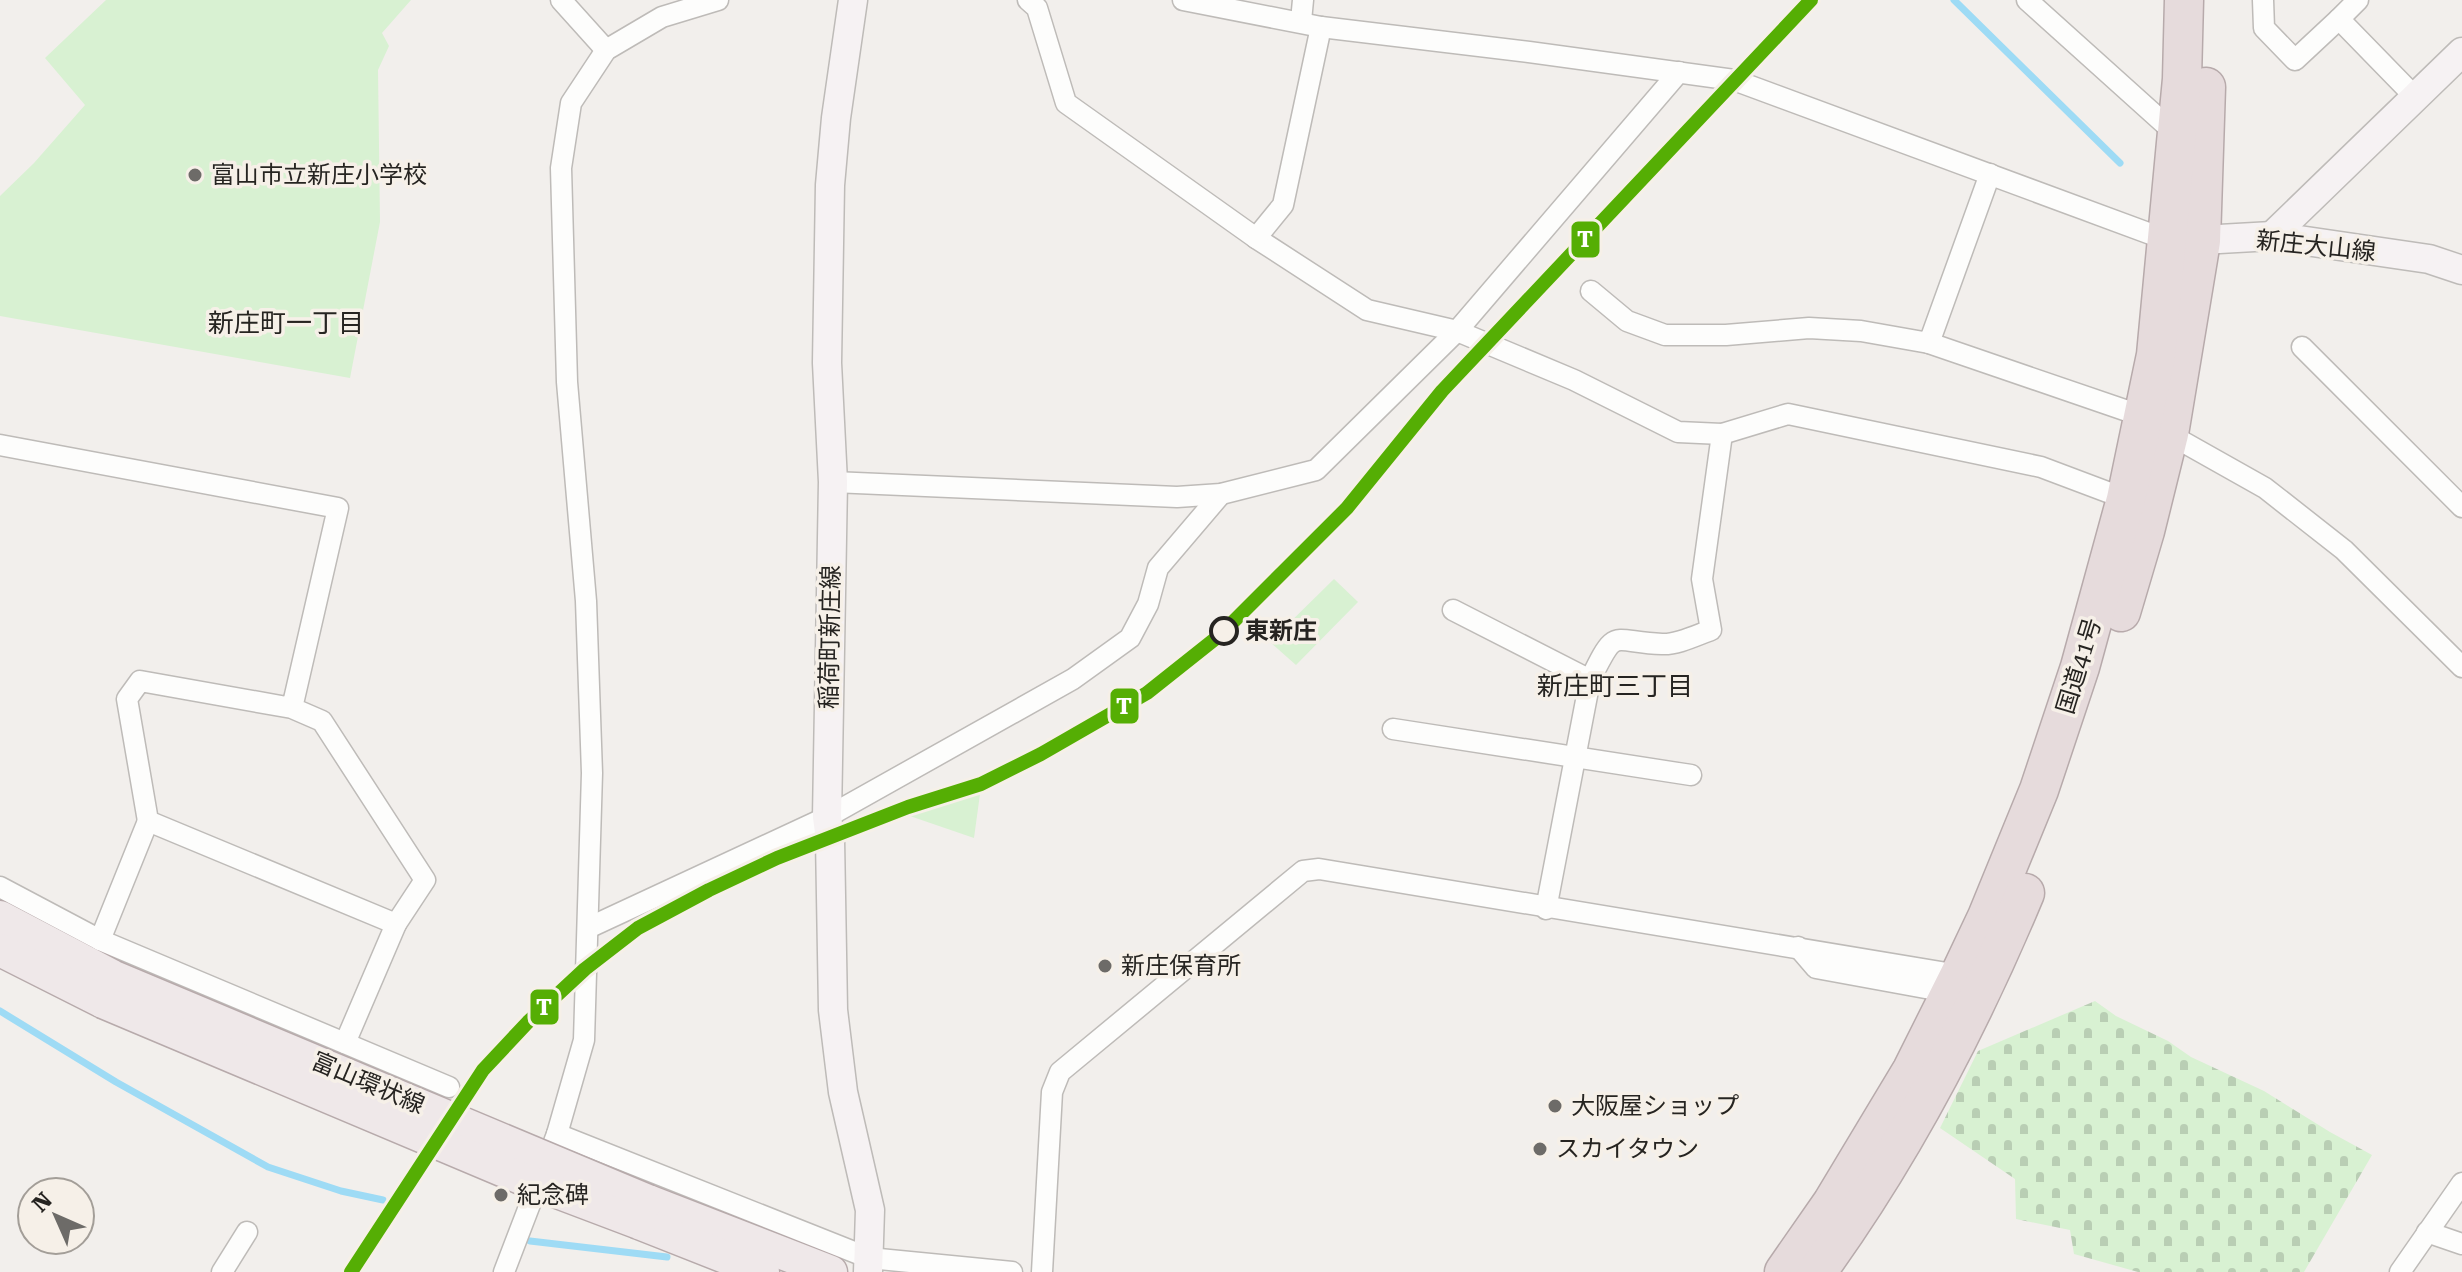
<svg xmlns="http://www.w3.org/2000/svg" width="2462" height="1272" font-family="'Roboto Serif','Noto Sans JP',serif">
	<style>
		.green { fill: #d8f1d2 }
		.cemetery { fill: url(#cemetery-stones) }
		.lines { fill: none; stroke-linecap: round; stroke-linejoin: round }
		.stream { stroke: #9edbf5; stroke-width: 7 }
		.street-casing { stroke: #bebbb8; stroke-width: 23 }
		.secondary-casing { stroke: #bebbb8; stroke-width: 31 }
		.primary-casing { stroke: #b7aaab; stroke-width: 35 }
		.highway-casing { stroke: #b7aaab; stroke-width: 41 }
		.street { stroke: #fdfdfc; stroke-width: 20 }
		.secondary { stroke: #f6f2f3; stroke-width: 28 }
		.primary { stroke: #efe8e9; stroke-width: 32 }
		.highway { stroke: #e6dbdc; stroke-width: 38 }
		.primary-bridge-casing { stroke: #b7aaab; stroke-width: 35; stroke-linecap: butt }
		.primary-bridge { stroke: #efe8e9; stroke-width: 32 }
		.rail-1-casing { stroke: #f6f0e8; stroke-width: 20 }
		.rail-1 { stroke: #55ae04; stroke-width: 14 }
		.poi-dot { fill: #6d6b68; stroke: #f6f0e8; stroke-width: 3 }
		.stop-dot { fill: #f6f0e8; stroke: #262421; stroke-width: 4 }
		.labels { text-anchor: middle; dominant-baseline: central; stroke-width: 7; stroke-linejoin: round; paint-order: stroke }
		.poi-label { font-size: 24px; fill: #262421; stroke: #f6f0e8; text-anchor: start }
		.street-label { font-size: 24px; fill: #262421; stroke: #f6f0e8 }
		.stop-label { font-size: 24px; font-weight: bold; fill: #262421; stroke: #f6f0e8; text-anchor: start }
		.neighbourhood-label { font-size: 26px; fill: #262421; stroke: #f6f0e8 }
		.line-badge { stroke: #f6f0e8; stroke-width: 3 }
		.badge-label { font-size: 22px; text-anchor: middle; font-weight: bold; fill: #fff }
	</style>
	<defs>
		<pattern id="cemetery-stones" width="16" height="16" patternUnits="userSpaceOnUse" patternTransform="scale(2)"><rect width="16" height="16" fill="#d8f1d2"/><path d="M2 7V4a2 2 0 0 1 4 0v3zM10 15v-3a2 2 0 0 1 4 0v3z" fill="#b9ceb4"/></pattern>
	</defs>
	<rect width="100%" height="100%" fill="#f2efec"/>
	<g class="green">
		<path d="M 106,0 L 411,0 L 382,33 L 389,46 L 378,70 L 380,222 L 350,378 L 0,316 L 0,196 L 34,163 L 85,105 L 45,58 Z"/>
		<path d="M 1334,579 L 1358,602 L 1296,665 L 1270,642 Z"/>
		<path d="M 980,794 L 974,838 L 904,814 Z"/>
	</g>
	<path class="cemetery" d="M 2095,1001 L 2116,1016 L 2168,1041 L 2191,1057 L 2264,1091 L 2330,1132 L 2372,1155 L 2304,1272 L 2138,1272 L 2074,1254 L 2070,1230 L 2016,1219 L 2015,1179 L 1940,1128 L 1978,1051 Z"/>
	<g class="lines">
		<g class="stream">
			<path d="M 1954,0 L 2120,163"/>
			<path d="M 0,1011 L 116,1082 L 268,1167 L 341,1191 L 383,1200"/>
			<path d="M 530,1241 L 667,1257"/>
		</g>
		<defs>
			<g id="street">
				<path d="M 561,0 L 606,50"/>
				<path d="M 1028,0 L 1037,8 L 1066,103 L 1256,238 L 1367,310 L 1457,331 L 1574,380 L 1678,432 L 1722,434 L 1788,414 L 2041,467 L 2126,499"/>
				<path d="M 1183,0 L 1321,27 L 1529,52 L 1734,80 L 2167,240"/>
				<path d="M 2027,0 L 2177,135"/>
				<path d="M 2263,0 L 2264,28 L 2295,60 L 2339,19"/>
				<path d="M 2358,0 L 2339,19 L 2415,97"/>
				<path d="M 1301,21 L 1303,0"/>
				<path d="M 1256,238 L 1283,205 L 1321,27"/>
				<path d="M 1591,291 L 1627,321 L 1665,335 L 1726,335 L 1809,328 L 1861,331 L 1929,343 L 1990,174"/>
				<path d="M 1929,343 L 2145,417"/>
				<path d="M 2302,347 L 2462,507"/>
				<path d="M 2169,434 L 2265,488 L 2344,550 L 2462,667"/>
				<path d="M 0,445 L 338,508 L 292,708 L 140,681 L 127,699 L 148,821 L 396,924 L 425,880 L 322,721 L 292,708"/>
				<path d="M 833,482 L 1177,497 L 1221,494 L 1316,470 L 1457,331 L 1679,72"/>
				<path d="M 1453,610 L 1590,680"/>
				<path d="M 1393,729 L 1691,775"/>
				<path d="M 148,821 L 100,940 L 449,1087"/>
				<path d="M 0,887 L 100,940"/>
				<path d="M 1546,909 L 1590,680 C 1617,625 1610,642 1662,644 C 1677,645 1697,635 1711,630 L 1702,579 L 1722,434"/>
				<path d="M 588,928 L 827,817 L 1073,679 L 1130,638 L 1148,604 L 1158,568 L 1221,494"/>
				<path d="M 1798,947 L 1816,968 L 1958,994"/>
				<path d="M 345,1043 L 396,924"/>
				<path d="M 557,1134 L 869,1258 L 1012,1272"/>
				<path d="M 2427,1232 L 2462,1244"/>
				<path d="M 222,1272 L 247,1232"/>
				<path d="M 504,1272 L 557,1134 L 584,1040 L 592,773 L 586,601 L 567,382 L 561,168 L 571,103 L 606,50 L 662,17 L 718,0"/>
				<path d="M 1042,1272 L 1052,1092 L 1060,1072 L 1303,871 L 1319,869 L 1965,976"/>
				<path d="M 2400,1272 L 2462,1183"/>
			</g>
			<g id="secondary">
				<path d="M 853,0 L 836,118 L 830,185 L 827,363 L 833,482 L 827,817 L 830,839 L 833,1010 L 843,1092 L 870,1210 L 868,1272"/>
				<path d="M 2272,236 L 2462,52"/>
				<path d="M 2184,241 L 2272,236 L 2429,259 L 2462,270"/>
			</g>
			<g id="primary">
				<path d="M 0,917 L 114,977"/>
				<path d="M 0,950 L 103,1002"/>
				<path d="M 648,1201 L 831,1272"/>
				<path d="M 639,1223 L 763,1272"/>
			</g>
			<g id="highway">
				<path d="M 2121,612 L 2145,531 L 2169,434 L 2201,241 L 2206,87"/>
				<path d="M 1784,1272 L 1832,1203 L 1912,1070 L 1960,974 L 1987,917 L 2039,790 L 2080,667 L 2126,499 L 2156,355 L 2182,79 L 2184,0"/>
				<path d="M 1817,1272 C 1902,1155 1969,1027 2025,893"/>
			</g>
		</defs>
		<use href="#street" class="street-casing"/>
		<use href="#secondary" class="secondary-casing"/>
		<use href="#primary" class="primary-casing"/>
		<use href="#highway" class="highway-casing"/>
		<use href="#street" class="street"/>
		<use href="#secondary" class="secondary"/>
		<use href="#primary" class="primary"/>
		<use href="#highway" class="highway"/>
		<defs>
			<g id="primary-bridge">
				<path d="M 114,977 L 648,1201"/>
				<path d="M 103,1002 L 528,1181 L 639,1223"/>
			</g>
		</defs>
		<use href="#primary-bridge" class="primary-bridge-casing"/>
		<use href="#primary-bridge" class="primary-bridge"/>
		<defs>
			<path id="rail-1" d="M 351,1272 L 483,1070 L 528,1022 L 585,969 L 638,928 L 709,890 L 777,858 L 908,807 L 981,784 L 1041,754 L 1147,693 L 1220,635 L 1347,508 L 1442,391 L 1811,0"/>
		</defs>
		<use href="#rail-1" class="rail-1-casing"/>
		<use href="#rail-1" class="rail-1"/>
	</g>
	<g class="poi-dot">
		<circle cx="195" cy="175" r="8"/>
		<circle cx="1105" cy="966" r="8"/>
		<circle cx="1555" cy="1106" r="8"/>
		<circle cx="1540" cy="1149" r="8"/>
		<circle cx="501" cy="1195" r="8"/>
	</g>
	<circle class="stop-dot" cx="1224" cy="631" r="13"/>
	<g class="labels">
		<g class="poi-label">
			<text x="211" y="175">富山市立新庄小学校</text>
			<text x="1121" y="966">新庄保育所</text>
			<text x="1571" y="1106">大阪屋ショップ</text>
			<text x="1556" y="1149">スカイタウン</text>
			<text x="517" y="1195">紀念碑</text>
		</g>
		<g class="street-label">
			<text transform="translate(2316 246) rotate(6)">新庄大山線</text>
			<text transform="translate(830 637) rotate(-89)">稲荷町新庄線</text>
			<text transform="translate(2079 666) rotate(-73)">国道41号</text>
			<text transform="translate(368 1083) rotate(23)">富山環状線</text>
		</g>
		<g class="stop-label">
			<text x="1245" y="631">東新庄</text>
		</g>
		<g class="neighbourhood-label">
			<text x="286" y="323">新庄町一丁目</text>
			<text x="1615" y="686">新庄町三丁目</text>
		</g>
	</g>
	<g class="line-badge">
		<rect x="1570" y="220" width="31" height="39" rx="8" fill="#55ae04"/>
		<rect x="1109" y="687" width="31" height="38" rx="8" fill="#55ae04"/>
		<rect x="529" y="988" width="31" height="38" rx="8" fill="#55ae04"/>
	</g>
	<g class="badge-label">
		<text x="1585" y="247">T</text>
		<text x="1124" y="714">T</text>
		<text x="544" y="1015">T</text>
	</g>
	<g transform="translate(56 1216) rotate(315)"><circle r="38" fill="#f6f0e8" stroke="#a39e98" stroke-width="2"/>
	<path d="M0-6L14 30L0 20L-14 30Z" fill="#6d6b68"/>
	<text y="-12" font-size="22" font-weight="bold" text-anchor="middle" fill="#262421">N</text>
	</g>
</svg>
